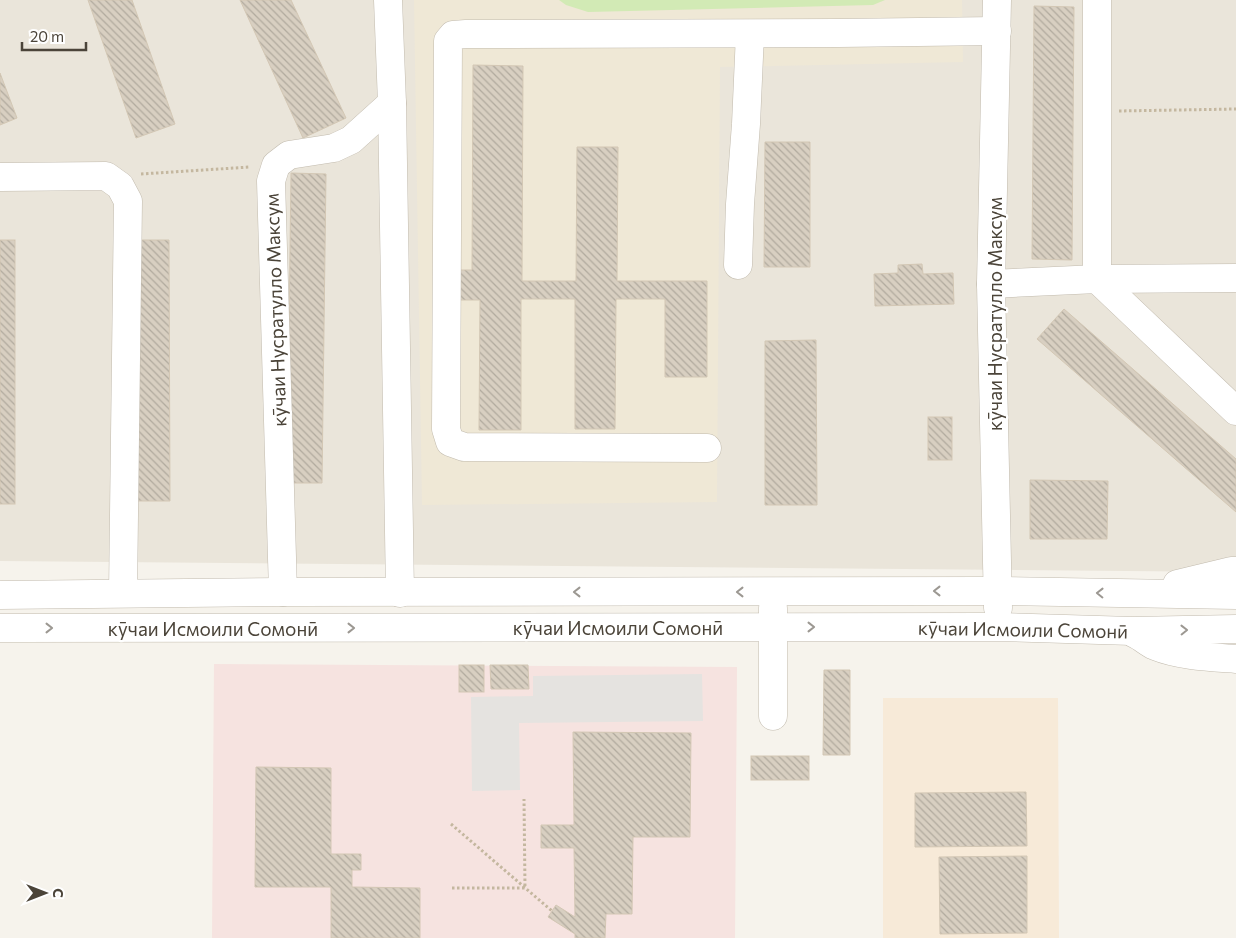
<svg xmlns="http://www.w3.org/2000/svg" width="1236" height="938" font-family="Commissioner,sans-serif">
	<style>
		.residential { fill: #eae5da }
		.commercial { fill: #f7ead8 }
		.education { fill: #efe8d6 }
		.medical { fill: #f6e3e0 }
		.green { fill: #d2eab5 }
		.parking { fill: #e5e3e0 }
		.building { fill: url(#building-back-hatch); stroke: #d3c7b4 }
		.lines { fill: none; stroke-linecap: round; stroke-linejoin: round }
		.minor-casing { stroke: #c2bbae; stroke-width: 29 }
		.path { stroke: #c4b79f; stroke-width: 3; stroke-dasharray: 2.5 2.5; stroke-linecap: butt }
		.minor { stroke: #fff; stroke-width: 28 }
		.oneway { stroke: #9c9892 }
		.labels { text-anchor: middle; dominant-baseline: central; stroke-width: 4.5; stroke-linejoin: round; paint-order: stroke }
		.street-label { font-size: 19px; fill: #4b4439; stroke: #fff }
	</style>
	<defs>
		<pattern id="building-back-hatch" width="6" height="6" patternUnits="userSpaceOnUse" patternTransform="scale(1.25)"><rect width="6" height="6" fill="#d8cfc1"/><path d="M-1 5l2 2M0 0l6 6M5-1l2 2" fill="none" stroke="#b1aa9e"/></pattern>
	</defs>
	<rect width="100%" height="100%" fill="#f6f3ec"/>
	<path class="residential" d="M 0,0 L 1236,0 L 1236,572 L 0,561 Z"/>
	<path class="commercial" d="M 883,698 L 1058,698 L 1059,938 L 883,938 Z"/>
	<path class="education" d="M 414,0 L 962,0 L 963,62 L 720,67 L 717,502 L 422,505 Z"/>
	<path class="medical" d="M 214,664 L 737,667 L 735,938 L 212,938 Z"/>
	<path class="green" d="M 559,0 L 885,0 L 873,5 L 588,12 L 566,5 Z"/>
	<path class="parking" d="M 702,674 L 703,721 L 519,723 L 520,790 L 472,791 L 471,697 L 533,696 L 533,676 Z"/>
	<g class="building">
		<path d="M 88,0 L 132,0 L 175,124 L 136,138 Z"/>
		<path d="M 240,0 L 291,0 L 346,118 L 303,138 Z"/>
		<path d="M 1034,6 L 1074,7 L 1072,260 L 1032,259 Z"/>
		<path d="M 473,65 L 523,66 L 522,281 L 576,281 L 577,147 L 618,147 L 617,281 L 707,281 L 707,377 L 665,377 L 665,299 L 616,299 L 615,429 L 575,429 L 575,299 L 521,299 L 521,430 L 479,430 L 480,300 L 449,300 L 449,270 L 472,270 Z"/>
		<path d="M 0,73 L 17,118 L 0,125 Z"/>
		<path d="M 765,142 L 810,142 L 810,267 L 764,267 Z"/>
		<path d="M 291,173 L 326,174 L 322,483 L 287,483 Z"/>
		<rect x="0" y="240" width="15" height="264"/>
		<path d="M 135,240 L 169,240 L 170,501 L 136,501 Z"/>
		<path d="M 922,264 L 923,274 L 953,273 L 954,304 L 875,306 L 874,274 L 898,273 L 898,265 Z"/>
		<path d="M 1064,309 L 1236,459 L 1236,512 L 1037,339 Z"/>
		<path d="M 816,340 L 817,505 L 765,505 L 765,341 Z"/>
		<rect x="928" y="417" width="24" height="43"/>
		<path d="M 1030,480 L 1108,481 L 1107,539 L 1030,539 Z"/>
		<rect x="459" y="665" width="25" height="27"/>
		<path d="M 490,665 L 528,665 L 529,689 L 491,689 Z"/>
		<path d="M 824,670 L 850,670 L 850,755 L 823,755 Z"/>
		<path d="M 573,732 L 691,733 L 690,837 L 633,837 L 632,914 L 606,914 L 605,938 L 575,938 L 575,934 L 548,917 L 556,905 L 575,917 L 574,848 L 541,848 L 541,825 L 574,825 Z"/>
		<rect x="751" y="756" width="58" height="24"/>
		<path d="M 256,767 L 331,768 L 331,854 L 361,854 L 361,870 L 352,870 L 352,887 L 420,888 L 420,938 L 331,938 L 331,887 L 255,887 Z"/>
		<path d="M 1026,792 L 1027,846 L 915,847 L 915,793 Z"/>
		<path d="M 1027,856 L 1027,933 L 940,934 L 939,857 Z"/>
	</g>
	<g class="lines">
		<defs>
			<g id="minor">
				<path d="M 388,0 L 392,103 L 400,593"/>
				<path d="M 997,0 L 991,284 L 998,608"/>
				<path d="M 1097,0 L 1097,279 L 1236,411"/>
				<path d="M 0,177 L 106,176 L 120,186 L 128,201 L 123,593"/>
				<path d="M 738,265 L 740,204 L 746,124 L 750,34"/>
				<path d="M 991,284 L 1097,279 L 1236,278"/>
				<path d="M 707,448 L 464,447 L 450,442 L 446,429 L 448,41 L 453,35 L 466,34 L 839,33 L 997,31"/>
				<path d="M 1177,584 L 1231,571 L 1236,571"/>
				<path d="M 283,592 L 271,181 L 276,165 L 289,155 L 334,148 L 351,140 L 392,103"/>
				<path d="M 0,595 L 283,592 L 998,591 L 1236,595"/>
				<path d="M 0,628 L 999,627 L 1132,631 L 1236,629"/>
				<path d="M 1135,634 C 1142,637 1148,643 1155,646 C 1180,656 1209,657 1236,659"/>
				<path d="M 773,716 L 773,608"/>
			</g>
		</defs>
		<use href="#minor" class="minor-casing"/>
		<g class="path">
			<path d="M 1119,111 L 1236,109"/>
			<path d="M 141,174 L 250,167"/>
			<path d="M 451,824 L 552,911"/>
			<path d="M 452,888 L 525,888 L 524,799"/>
		</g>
		<use href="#minor" class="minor"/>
	</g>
	<defs><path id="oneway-chevron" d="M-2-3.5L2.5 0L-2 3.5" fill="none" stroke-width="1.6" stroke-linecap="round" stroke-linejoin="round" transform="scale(1.25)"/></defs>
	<g class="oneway">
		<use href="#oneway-chevron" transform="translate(937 591) rotate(180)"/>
		<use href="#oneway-chevron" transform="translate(577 592) rotate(180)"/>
		<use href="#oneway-chevron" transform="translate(740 592) rotate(180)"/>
		<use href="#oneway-chevron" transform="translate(1100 593) rotate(-179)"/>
		<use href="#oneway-chevron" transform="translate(811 627)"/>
		<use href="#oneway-chevron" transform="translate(49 628)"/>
		<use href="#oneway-chevron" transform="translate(351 628)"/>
		<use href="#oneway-chevron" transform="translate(1184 630) rotate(-1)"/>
	</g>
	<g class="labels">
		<g class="street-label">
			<text transform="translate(275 310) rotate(-92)">кӯчаи Нусратулло Максум</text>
			<text transform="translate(994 314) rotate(-90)">кӯчаи Нусратулло Максум</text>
			<text x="618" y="627">кӯчаи Исмоили Сомонӣ</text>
			<text x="213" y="628">кӯчаи Исмоили Сомонӣ</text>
			<text transform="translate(1023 629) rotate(1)">кӯчаи Исмоили Сомонӣ</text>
		</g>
	</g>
	<g transform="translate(45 893) rotate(90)" stroke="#ffffff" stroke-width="4" paint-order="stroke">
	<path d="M0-4L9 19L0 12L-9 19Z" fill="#4b4439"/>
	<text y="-8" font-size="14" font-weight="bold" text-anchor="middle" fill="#4b4439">С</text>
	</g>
	<path d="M22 42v8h64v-8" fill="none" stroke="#4b4439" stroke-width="2.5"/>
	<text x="30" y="42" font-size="15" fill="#4b4439" stroke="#ffffff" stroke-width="4" paint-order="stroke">20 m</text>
</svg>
